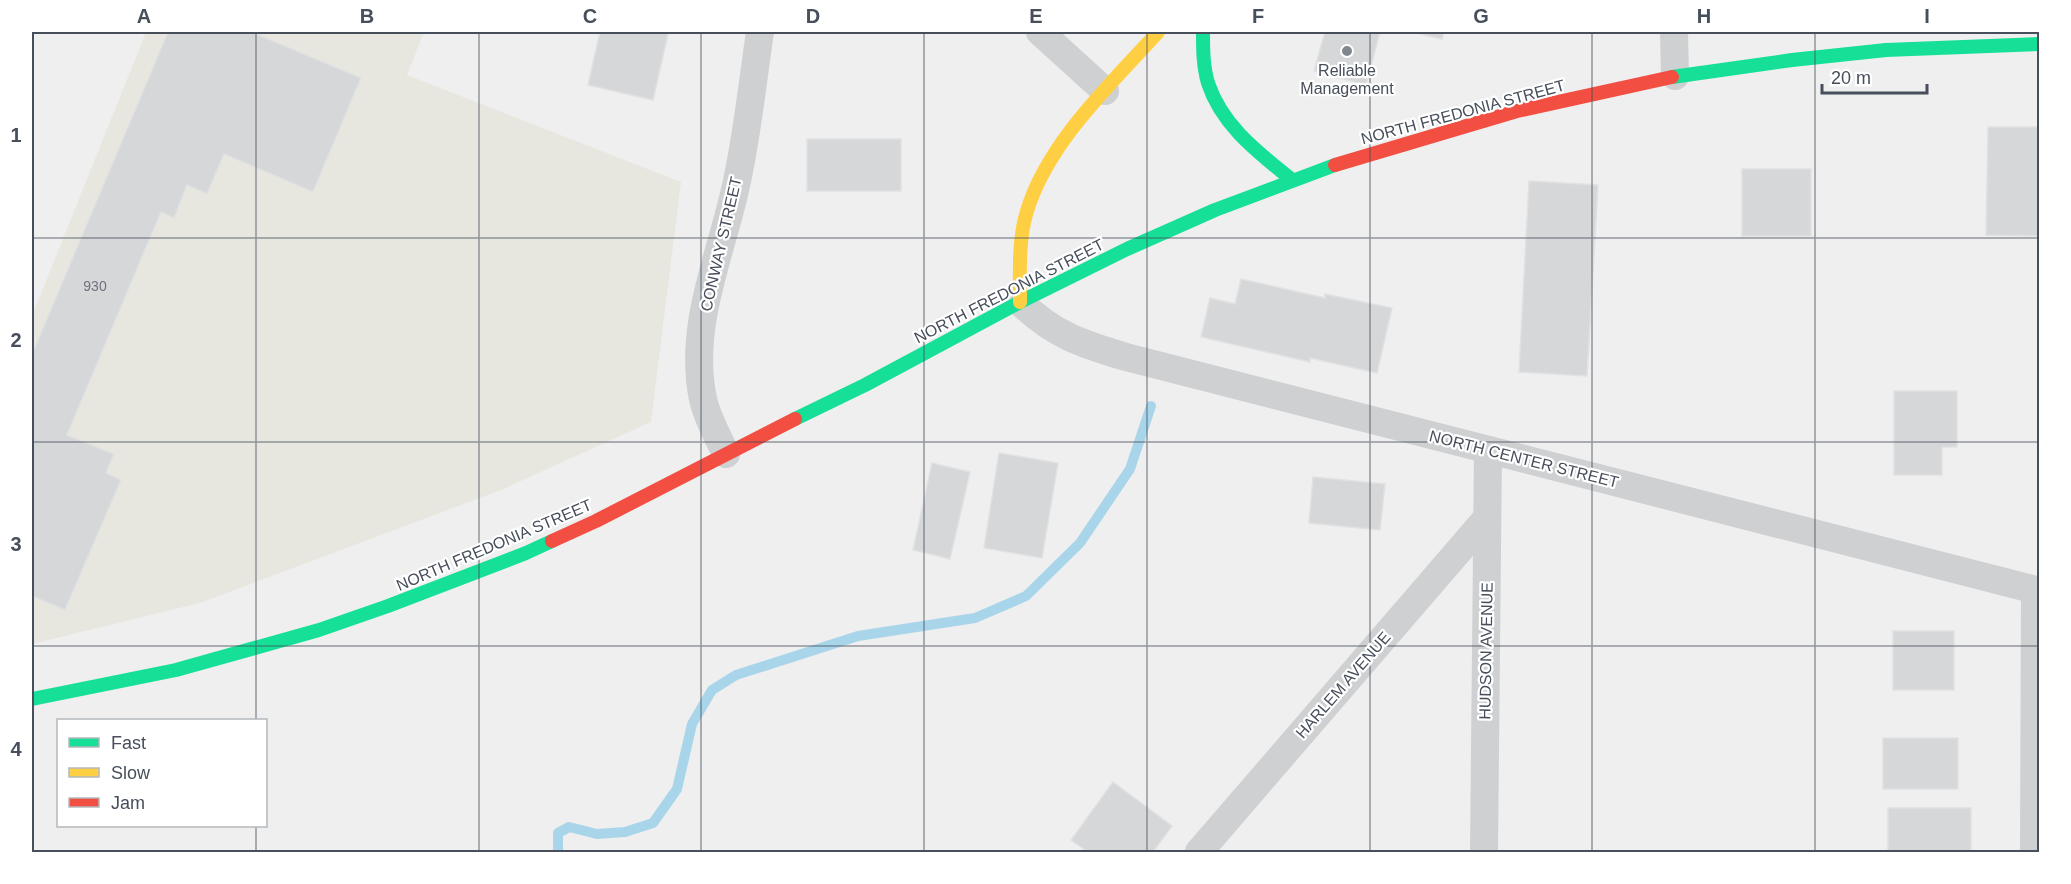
<svg xmlns="http://www.w3.org/2000/svg" width="2071" height="884" font-family="Arial,sans-serif">
	<style>
		.commercial { fill: #e8e7df }
		.lines { fill: none; stroke-linecap: round; stroke-linejoin: round }
		.stream { stroke: #a9d5eb; stroke-width: 10 }
		.building { fill: #d6d7d9; stroke: #e0e1e2; stroke-width: 1.5 }
		.street { stroke: #ced0d2; stroke-width: 28 }
		.fast { stroke: #16e098; stroke-width: 14 }
		.slow { stroke: #ffcf43; stroke-width: 14 }
		.jam { stroke: #f24e42; stroke-width: 14 }
		.grid { fill: none; stroke: #464f5b; stroke-width: 1.5; stroke-opacity: 0.55 }
		.poi-dot { fill: #81878f; stroke: #fff; stroke-width: 2 }
		.labels { text-anchor: middle; dominant-baseline: central; stroke-width: 4.5; stroke-linejoin: round; paint-order: stroke }
		.number-label { font-size: 14px; fill: #6c727c }
		.poi-label { font-size: 16px; fill: #464f5b; stroke: #fff }
		.street-label { font-size: 16px; fill: #464f5b; stroke: #fff }
		.neatline { fill: none; stroke: #464f5b; stroke-width: 2 }
		.grid-label { font-size: 20px; text-anchor: middle; font-weight: bold; fill: #464f5b }
	</style>
	<rect width="100%" height="100%" fill="#efefef"/>
	<path class="commercial" d="M 146,32 L 424,32 L 407,75 L 681,182 L 651,422 L 501,490 L 200,603 L 32,644 L 32,316 Z"/>
	<g class="lines">
		<path class="stream" d="M 558,852 L 558,833 L 569,827 L 597,834 L 625,832 L 653,823 L 677,789 L 692,724 L 712,690 L 736,675 L 858,636 L 975,618 L 1026,596 L 1080,543 L 1130,469 L 1151,406"/>
	</g>
	<g class="building">
		<path d="M 168,32 L 252,32 L 361,78 L 313,192 L 224,154 L 207,194 L 187,185 L 174,218 L 161,212 L 67,435 L 114,454 L 106,473 L 121,480 L 65,610 L 32,596 L 32,354 Z"/>
		<path d="M 600,32 L 655,32 L 668,34 L 653,100 L 588,85 Z"/>
		<path d="M 1325,32 L 1380,32 L 1366,85 L 1314,71 Z"/>
		<path d="M 1412,32 L 1444,32 L 1442,39 Z"/>
		<path d="M 1988,127 L 2040,127 L 2040,236 L 1986,235 Z"/>
		<rect x="807" y="139" width="94" height="52"/>
		<rect x="1742" y="169" width="69" height="67"/>
		<path d="M 1529,181 L 1598,185 L 1587,376 L 1519,372 Z"/>
		<path d="M 1241,279 L 1325,298 L 1325,294 L 1392,308 L 1377,373 L 1310,358 L 1310,362 L 1201,337 L 1210,298 L 1235,304 Z"/>
		<path d="M 1894,391 L 1957,391 L 1957,447 L 1942,447 L 1942,475 L 1894,475 Z"/>
		<path d="M 999,453 L 1058,463 L 1042,558 L 984,548 Z"/>
		<path d="M 932,463 L 970,472 L 950,559 L 913,550 Z"/>
		<path d="M 1313,477 L 1385,484 L 1380,530 L 1309,523 Z"/>
		<rect x="1893" y="631" width="61" height="59"/>
		<rect x="1883" y="738" width="75" height="51"/>
		<path d="M 1113,782 L 1172,826 L 1153,852 L 1088,852 L 1071,840 Z"/>
		<rect x="1888" y="808" width="83" height="44"/>
	</g>
	<g class="lines">
		<g class="street">
			<path d="M 1040,32 L 1105,91"/>
			<path d="M 1674,32 L 1675,76"/>
			<path d="M 1020,302 C 1054,335 1082,344 1126,357 L 2040,591"/>
			<path d="M 726,454 C 718,437 707,418 703,399 C 687,323 724,249 738,176 C 748,128 753,79 760,32"/>
			<path d="M 1199,852 L 1487,518"/>
			<path d="M 1484,852 L 1488,450"/>
			<path d="M 2034,852 L 2035,590"/>
		</g>
		<g class="fast">
			<path d="M 1203,32 C 1203,49 1203,66 1208,83 C 1222,126 1259,153 1292,180"/>
			<path d="M 1672,77 L 1792,60 L 1886,50 L 2040,44"/>
			<path d="M 795,419 L 865,385 L 1020,302 L 1127,249 L 1215,210 L 1335,165"/>
			<path d="M 32,699 L 176,670 L 319,630 L 388,606 L 526,553 L 552,541"/>
		</g>
		<path class="slow" d="M 1020,302 C 1020,272 1018,240 1027,211 C 1048,142 1111,84 1158,32"/>
		<g class="jam">
			<path d="M 1335,165 L 1517,111 L 1672,77"/>
			<path d="M 552,541 L 596,521 L 795,419"/>
		</g>
	</g>
	<path class="grid" d="M 256,32 L 256,720M 479,32 L 479,852M 701,32 L 701,852M 924,32 L 924,852M 1147,32 L 1147,852M 1370,32 L 1370,852M 1592,32 L 1592,852M 1815,32 L 1815,852M 32,238 L 2040,238M 32,442 L 2040,442M 32,646 L 2040,646M 256,826 L 256,852"/>
	<circle class="poi-dot" cx="1347" cy="51" r="6"/>
	<g class="labels">
		<g class="number-label">
			<text x="95" y="286">930</text>
		</g>
		<g class="poi-label">
			<text x="1347" y="70">Reliable<tspan x="1347" dy="18">Management</tspan></text>
		</g>
		<g class="street-label">
			<text transform="translate(1463 112) rotate(-15)">NORTH FREDONIA STREET</text>
			<text transform="translate(721 244) rotate(-77)">CONWAY STREET</text>
			<text transform="translate(1009 291) rotate(-27)">NORTH FREDONIA STREET</text>
			<text transform="translate(1524 459) rotate(14)">NORTH CENTER STREET</text>
			<text transform="translate(494 545) rotate(-23)">NORTH FREDONIA STREET</text>
			<text transform="translate(1486 651) rotate(-89)">HUDSON AVENUE</text>
			<text transform="translate(1343 685) rotate(-49)">HARLEM AVENUE</text>
		</g>
	</g>
	<rect width="2071" height="884" fill="none" stroke="#ffffff" stroke-width="66"/>
	<rect x="57" y="719" width="210" height="108" fill="#ffffff" stroke="#b5b9bd" stroke-width="1.5"/>
	<rect x="69" y="738" width="30" height="9" fill="#16e098" stroke="#b5b9bd" stroke-width="1.5"/>
	<text x="111" y="749" font-size="18" fill="#464f5b">Fast</text>
	<rect x="69" y="768" width="30" height="9" fill="#ffcf43" stroke="#b5b9bd" stroke-width="1.5"/>
	<text x="111" y="779" font-size="18" fill="#464f5b">Slow</text>
	<rect x="69" y="798" width="30" height="9" fill="#f24e42" stroke="#b5b9bd" stroke-width="1.5"/>
	<text x="111" y="809" font-size="18" fill="#464f5b">Jam</text>
	<path d="M1822 84v9h105v-9" fill="none" stroke="#464f5b" stroke-width="3"/>
	<text x="1831" y="84" font-size="18" fill="#464f5b" stroke="#ffffff" stroke-width="4.5" paint-order="stroke">20 m</text>
	<rect x="33" y="33" width="2005" height="818" class="neatline"/>
	<g class="grid-label">
		<text x="144" y="23">A</text>
		<text x="367" y="23">B</text>
		<text x="590" y="23">C</text>
		<text x="813" y="23">D</text>
		<text x="1036" y="23">E</text>
		<text x="1258" y="23">F</text>
		<text x="1481" y="23">G</text>
		<text x="1704" y="23">H</text>
		<text x="1927" y="23">I</text>
		<text x="16" y="142">1</text>
		<text x="16" y="347">2</text>
		<text x="16" y="551">3</text>
		<text x="16" y="756">4</text>
	</g>
</svg>
